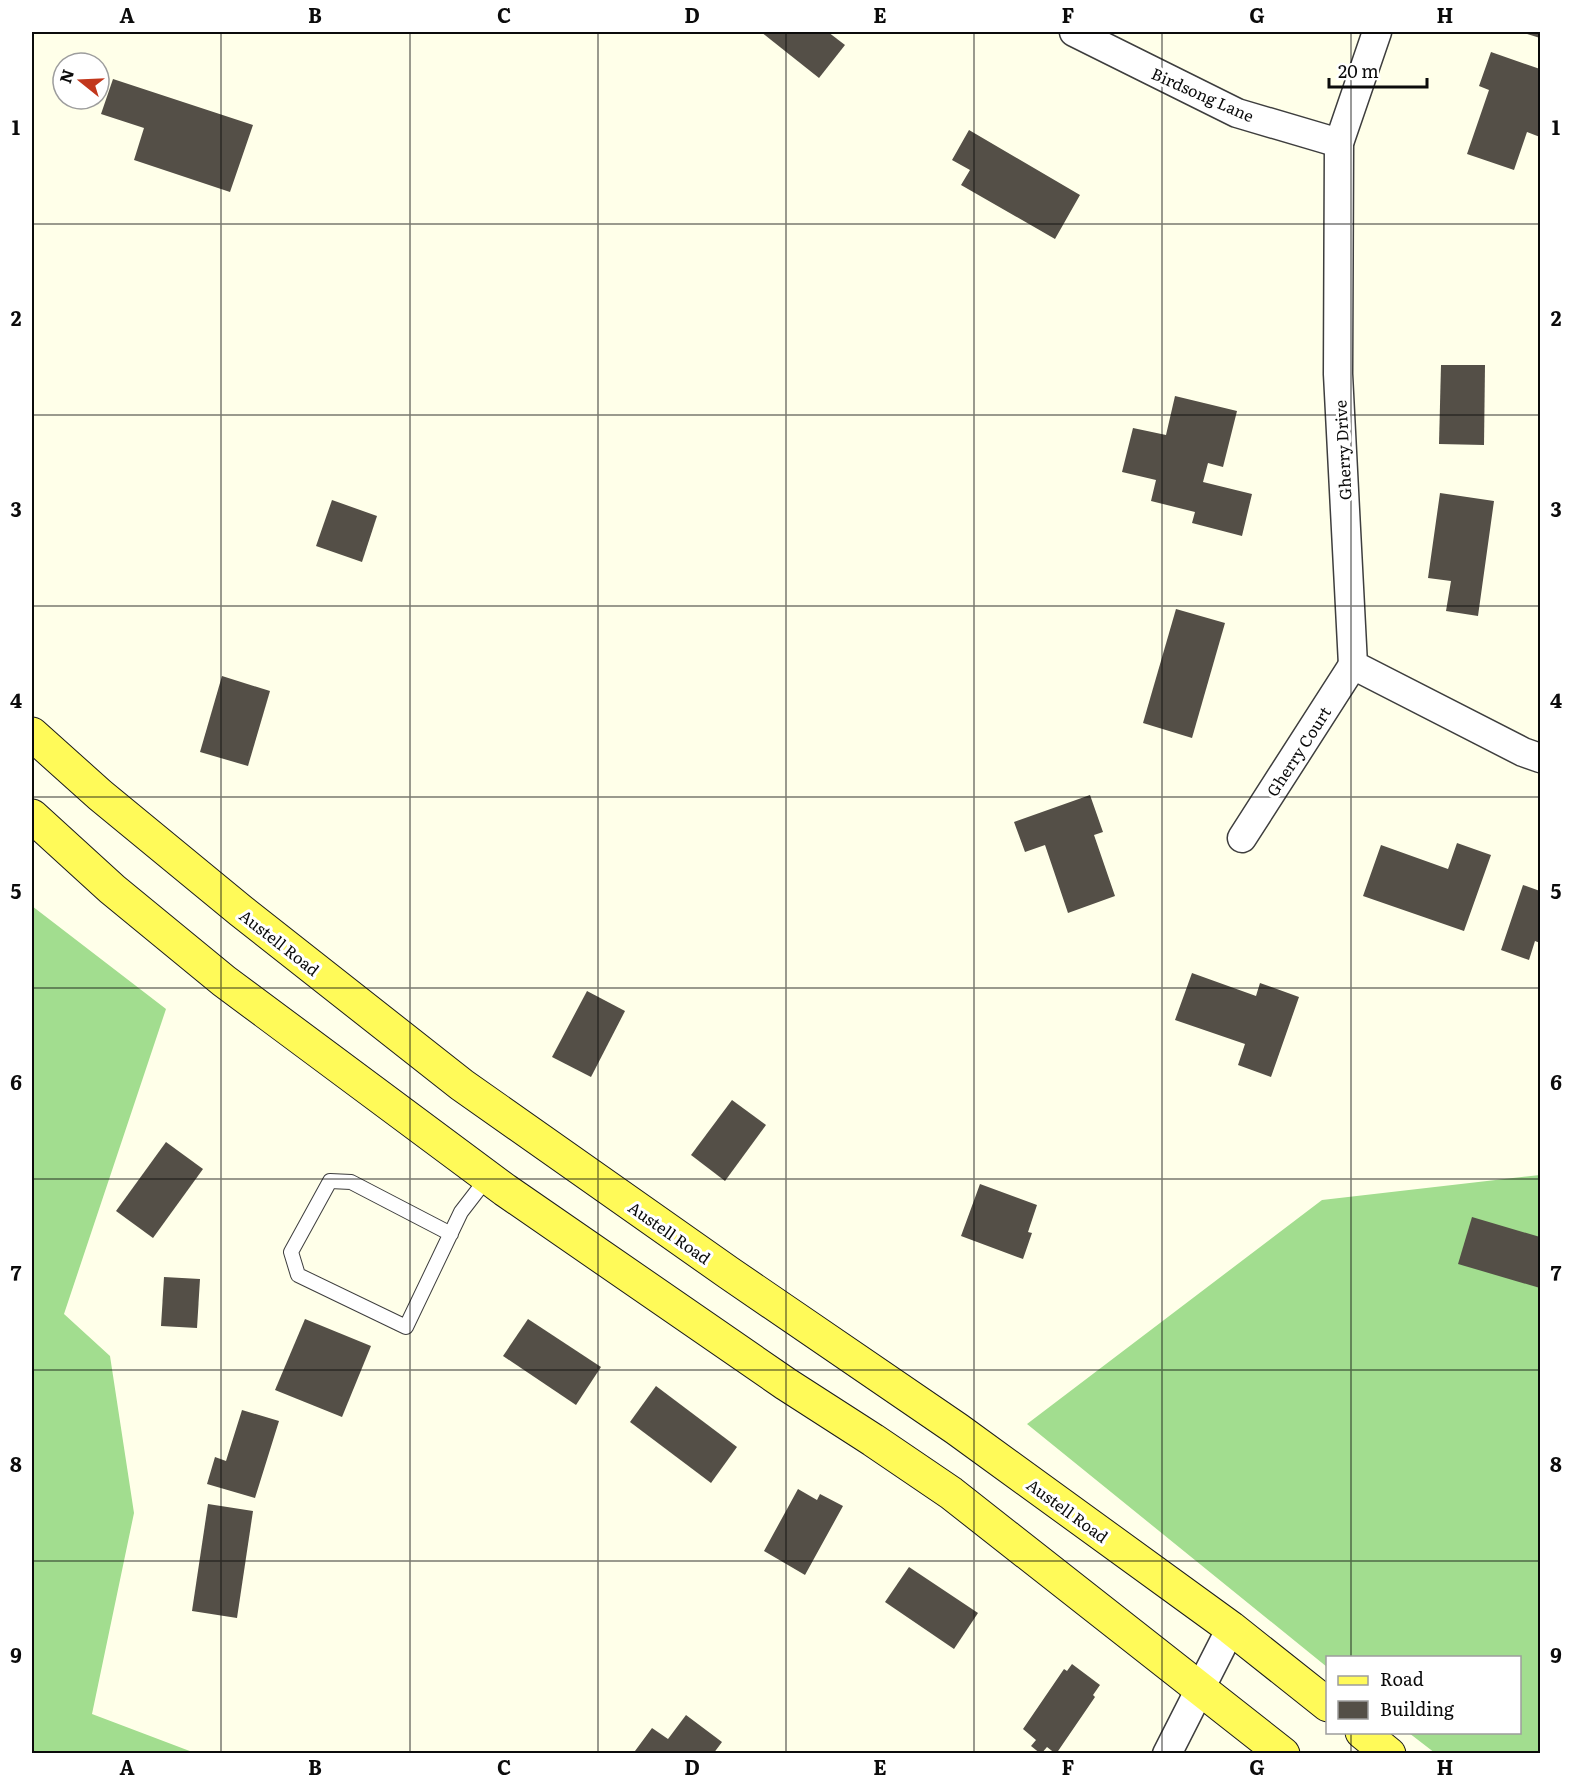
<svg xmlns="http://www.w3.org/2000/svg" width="1572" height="1785" font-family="Literata,serif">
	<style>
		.forest { fill: #a2dd8f }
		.building { fill: #544f47 }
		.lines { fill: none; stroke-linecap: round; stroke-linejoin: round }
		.service-casing { stroke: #3e3e3e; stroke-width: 16 }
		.minor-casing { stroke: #3e3e3e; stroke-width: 31 }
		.primary-casing { stroke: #1c1c1c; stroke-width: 35 }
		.service { stroke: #fff; stroke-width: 14 }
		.minor { stroke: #fff; stroke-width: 28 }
		.primary { stroke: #fffa59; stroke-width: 33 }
		.grid { fill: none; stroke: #0b0b0b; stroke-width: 1.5; stroke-opacity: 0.55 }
		.labels { text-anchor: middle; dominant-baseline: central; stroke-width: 6; stroke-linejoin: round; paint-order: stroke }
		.street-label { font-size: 16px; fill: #0b0b0b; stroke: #fff }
		.neatline { fill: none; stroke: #0b0b0b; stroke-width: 2 }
		.grid-label { font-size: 20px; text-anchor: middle; font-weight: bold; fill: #0b0b0b }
	</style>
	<rect width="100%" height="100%" fill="#ffffe9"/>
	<g class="forest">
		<path d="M 32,906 L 166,1009 L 64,1314 L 110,1356 L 134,1513 L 92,1714 L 195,1753 L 32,1753 Z"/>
		<path d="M 1540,1175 L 1540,1753 L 1435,1753 L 1409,1733 L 1520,1732 L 1520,1658 L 1328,1658 L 1327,1667 L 1027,1424 L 1322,1200 Z"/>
	</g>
	<g class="building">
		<path d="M 761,32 L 828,32 L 845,45 L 819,78 Z"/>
		<path d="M 1521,32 L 1540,32 L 1540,38 Z"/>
		<path d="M 1491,52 L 1540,69 L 1540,137 L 1527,132 L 1514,170 L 1467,154 L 1489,90 L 1479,86 Z"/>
		<path d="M 113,79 L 253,125 L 230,192 L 134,160 L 144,128 L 101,114 Z"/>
		<path d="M 969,130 L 1080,195 L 1055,239 L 961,185 L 970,170 L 952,160 Z"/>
		<path d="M 1441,365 L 1485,365 L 1484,445 L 1439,444 Z"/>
		<path d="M 1175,396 L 1237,411 L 1223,467 L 1208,463 L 1203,482 L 1252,494 L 1242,536 L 1192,523 L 1195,512 L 1151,501 L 1156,480 L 1122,472 L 1133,428 L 1166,435 Z"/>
		<path d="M 1440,493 L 1494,501 L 1478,616 L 1446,611 L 1451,581 L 1428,578 Z"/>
		<path d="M 332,500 L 377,516 L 362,562 L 316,546 Z"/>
		<path d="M 1176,609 L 1225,623 L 1192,738 L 1143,723 Z"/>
		<path d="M 222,676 L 270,691 L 248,766 L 200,752 Z"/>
		<path d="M 1090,795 L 1103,832 L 1094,835 L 1115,896 L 1068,913 L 1045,845 L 1025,852 L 1014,822 Z"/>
		<path d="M 1457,843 L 1491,855 L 1464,931 L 1363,896 L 1381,845 L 1448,869 Z"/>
		<path d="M 1523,885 L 1540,891 L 1540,943 L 1535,941 L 1529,960 L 1501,950 Z"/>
		<path d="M 1192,973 L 1256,996 L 1260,983 L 1299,997 L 1271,1077 L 1238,1065 L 1245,1044 L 1175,1020 Z"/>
		<path d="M 587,991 L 625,1011 L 591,1077 L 552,1057 Z"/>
		<path d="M 732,1100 L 766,1125 L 725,1181 L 691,1155 Z"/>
		<path d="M 166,1142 L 203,1169 L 153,1238 L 116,1211 Z"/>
		<path d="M 980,1184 L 1037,1205 L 1028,1232 L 1032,1233 L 1023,1259 L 961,1236 Z"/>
		<path d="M 1472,1217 L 1540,1237 L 1540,1288 L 1458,1264 Z"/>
		<path d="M 164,1277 L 200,1279 L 197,1328 L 161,1326 Z"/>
		<path d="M 305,1319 L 371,1346 L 342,1417 L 275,1390 Z"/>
		<path d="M 528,1319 L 601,1367 L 576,1405 L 503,1356 Z"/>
		<path d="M 656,1386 L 737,1447 L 711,1483 L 630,1422 Z"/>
		<path d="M 242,1410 L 279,1421 L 255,1498 L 207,1484 L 215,1457 L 226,1461 Z"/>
		<path d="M 798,1489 L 817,1500 L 820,1494 L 843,1506 L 805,1575 L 764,1551 Z"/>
		<path d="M 208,1504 L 253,1511 L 237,1618 L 192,1611 Z"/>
		<path d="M 909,1567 L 978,1613 L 954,1649 L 885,1602 Z"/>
		<path d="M 1072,1664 L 1100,1685 L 1093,1695 L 1095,1697 L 1056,1754 L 1047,1747 L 1041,1754 L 1031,1746 L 1036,1740 L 1023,1729 L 1064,1669 L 1067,1671 Z"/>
		<path d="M 686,1715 L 722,1742 L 713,1754 L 638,1754 L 635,1751 L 652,1728 L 668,1739 Z"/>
	</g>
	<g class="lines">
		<defs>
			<path id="service" d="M 451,1234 L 351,1182 L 330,1181 L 291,1252 L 298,1275 L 406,1327 L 461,1212 L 488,1177"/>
			<g id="minor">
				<path d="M 1074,32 L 1237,113 L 1339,143"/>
				<path d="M 1377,32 L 1339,143 L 1338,374 L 1353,665 L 1523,752 L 1540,758"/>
				<path d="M 1242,838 L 1353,665"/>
				<path d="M 1167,1754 L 1231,1628"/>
			</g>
			<g id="primary">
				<path d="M 32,734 L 100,795 L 241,911 L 462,1085 L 729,1273 L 957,1429 L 1231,1628 L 1328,1705"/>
				<path d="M 32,816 L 112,889 L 224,981 L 505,1190 L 786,1384 L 873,1440 L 951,1493 L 1283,1754"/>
				<path d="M 1362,1732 L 1389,1754"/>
			</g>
		</defs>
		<use href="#service" class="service-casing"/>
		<use href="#minor" class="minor-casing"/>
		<use href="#primary" class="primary-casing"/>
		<use href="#service" class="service"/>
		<use href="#minor" class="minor"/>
		<use href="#primary" class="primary"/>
	</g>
	<path class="grid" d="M 221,32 L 221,1754M 410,32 L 410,1754M 598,32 L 598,1754M 786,32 L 786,1754M 974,32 L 974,1754M 1162,32 L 1162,1754M 1351,32 L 1351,1658M 32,224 L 1540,224M 32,415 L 1540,415M 32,606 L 1540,606M 32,797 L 1540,797M 32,988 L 1540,988M 32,1179 L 1540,1179M 32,1370 L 1540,1370M 32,1561 L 1540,1561M 1351,1732 L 1351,1754"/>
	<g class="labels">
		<g class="street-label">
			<text transform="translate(1203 94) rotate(24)">Birdsong Lane</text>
			<text transform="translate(1342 450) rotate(-93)">Gherry Drive</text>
			<text transform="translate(1298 751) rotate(-57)">Gherry Court</text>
			<text transform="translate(280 942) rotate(38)">Austell Road</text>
			<text transform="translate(670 1232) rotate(35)">Austell Road</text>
			<text transform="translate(1068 1510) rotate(36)">Austell Road</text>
		</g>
	</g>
	<rect width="1572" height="1785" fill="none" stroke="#ffffff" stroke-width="66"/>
	<rect x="1326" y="1656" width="195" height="78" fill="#ffffff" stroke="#9d9d9d" stroke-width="1.5"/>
	<rect x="1338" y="1676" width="30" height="9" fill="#fffa59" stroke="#9d9d9d" stroke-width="1.5"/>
	<text x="1380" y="1686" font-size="18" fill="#0b0b0b">Road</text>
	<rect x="1338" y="1701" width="30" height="18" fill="#544f47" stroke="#9d9d9d" stroke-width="1.5"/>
	<text x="1380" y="1716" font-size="18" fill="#0b0b0b">Building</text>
	<g transform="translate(81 81) rotate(288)"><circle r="28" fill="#ffffff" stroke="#9d9d9d" stroke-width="1.5"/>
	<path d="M0-4.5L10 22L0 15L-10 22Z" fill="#c2371c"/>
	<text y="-9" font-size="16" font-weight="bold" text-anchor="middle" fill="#0b0b0b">N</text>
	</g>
	<path d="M1329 78v9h98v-9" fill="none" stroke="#0b0b0b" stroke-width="3"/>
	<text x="1338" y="78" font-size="18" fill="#0b0b0b" stroke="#ffffff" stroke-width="4.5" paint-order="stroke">20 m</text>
	<rect x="33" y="33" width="1506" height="1719" class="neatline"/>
	<g class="grid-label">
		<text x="127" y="23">A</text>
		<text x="315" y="23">B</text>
		<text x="504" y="23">C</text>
		<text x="692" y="23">D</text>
		<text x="880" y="23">E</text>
		<text x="1068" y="23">F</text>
		<text x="1257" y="23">G</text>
		<text x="1445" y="23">H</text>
		<text x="16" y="135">1</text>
		<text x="1556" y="135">1</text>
		<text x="16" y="326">2</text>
		<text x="1556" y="326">2</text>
		<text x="16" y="517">3</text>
		<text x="1556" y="517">3</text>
		<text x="16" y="708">4</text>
		<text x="1556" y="708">4</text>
		<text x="16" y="899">5</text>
		<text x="1556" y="899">5</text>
		<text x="16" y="1090">6</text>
		<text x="1556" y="1090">6</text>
		<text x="16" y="1281">7</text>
		<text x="1556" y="1281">7</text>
		<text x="16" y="1472">8</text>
		<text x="1556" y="1472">8</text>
		<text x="16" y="1663">9</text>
		<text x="1556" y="1663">9</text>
		<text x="127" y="1775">A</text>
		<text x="315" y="1775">B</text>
		<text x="504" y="1775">C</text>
		<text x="692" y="1775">D</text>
		<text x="880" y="1775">E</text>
		<text x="1068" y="1775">F</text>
		<text x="1257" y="1775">G</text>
		<text x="1445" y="1775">H</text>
	</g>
</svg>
